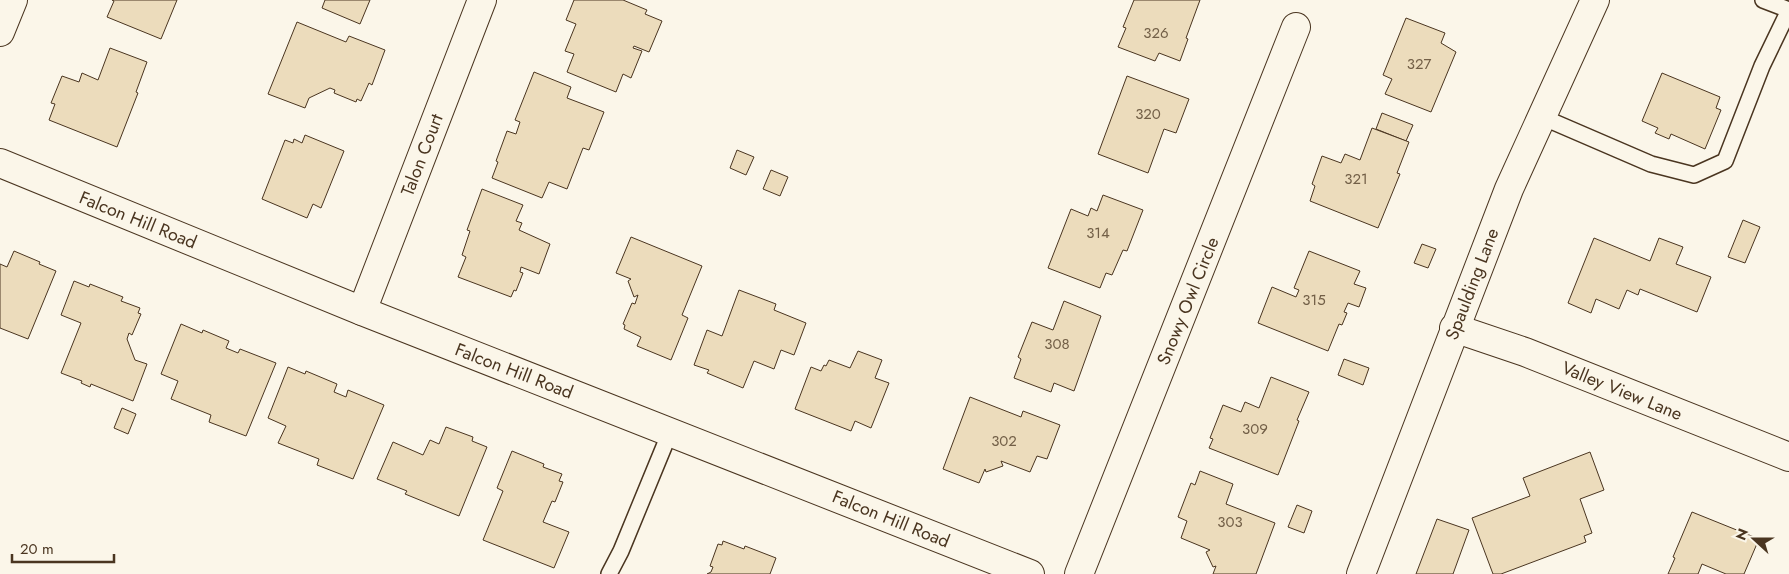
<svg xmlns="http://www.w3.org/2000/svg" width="1789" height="574" font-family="Jost,sans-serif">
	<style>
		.building { fill: #ecdcbc; stroke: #4a3520 }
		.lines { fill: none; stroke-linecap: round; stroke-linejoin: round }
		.service-casing { stroke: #4a3520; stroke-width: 18 }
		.minor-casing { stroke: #4a3520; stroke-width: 30 }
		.service { stroke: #fbf6e9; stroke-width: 15 }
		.minor { stroke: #fbf6e9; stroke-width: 28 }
		.labels { text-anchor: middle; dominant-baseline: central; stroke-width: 4; stroke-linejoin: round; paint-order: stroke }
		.number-label { font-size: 15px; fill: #725f47 }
		.street-label { font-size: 18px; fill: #4a3520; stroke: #fbf6e9 }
	</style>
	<rect width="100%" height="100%" fill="#fbf6e9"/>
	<g class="building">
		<path d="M 112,0 L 177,0 L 161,39 L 107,17 L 114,1 Z"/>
		<path d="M 325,0 L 370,0 L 360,24 L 322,8 Z"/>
		<path d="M 574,0 L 623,0 L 647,10 L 645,14 L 662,21 L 649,52 L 634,46 L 633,48 L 642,51 L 631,78 L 623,74 L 616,92 L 567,72 L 574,54 L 565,51 L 576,24 L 566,20 Z"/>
		<path d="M 1134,0 L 1200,0 L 1186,38 L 1188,39 L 1180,61 L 1159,53 L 1155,61 L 1118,47 L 1126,28 L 1123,27 Z"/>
		<path d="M 1406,18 L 1445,33 L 1441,43 L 1456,52 L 1431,112 L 1385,94 L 1392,79 L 1383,75 Z"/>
		<path d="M 297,22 L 346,42 L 349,36 L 385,50 L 372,85 L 369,83 L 361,101 L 357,99 L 356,102 L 334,93 L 335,90 L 330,88 L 309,98 L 305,108 L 268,94 Z"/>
		<path d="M 110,48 L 147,62 L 136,92 L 138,93 L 117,147 L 49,120 L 55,104 L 51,103 L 62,76 L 79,82 L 82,73 L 98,80 Z"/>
		<path d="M 534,72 L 571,87 L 567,98 L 604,112 L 589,150 L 583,148 L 567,189 L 549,182 L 542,198 L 492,178 L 498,162 L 496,161 L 507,131 L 516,134 L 520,122 L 515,120 Z"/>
		<path d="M 1662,73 L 1720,97 L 1716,108 L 1721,110 L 1705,149 L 1671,134 L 1669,139 L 1655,133 L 1658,128 L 1642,121 Z"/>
		<path d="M 1127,76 L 1189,99 L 1176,133 L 1164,129 L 1148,173 L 1098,154 Z"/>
		<path d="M 1382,113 L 1413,125 L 1406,141 L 1376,129 Z"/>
		<path d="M 1372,128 L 1409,142 L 1397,173 L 1400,174 L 1378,228 L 1310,201 L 1315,186 L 1312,184 L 1322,156 L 1341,163 L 1345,154 L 1360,160 Z"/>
		<path d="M 305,135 L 344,151 L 321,208 L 313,204 L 307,218 L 262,199 L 285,140 L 293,143 L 294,139 L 302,143 Z"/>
		<path d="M 737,150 L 754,157 L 746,175 L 730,168 Z"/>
		<path d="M 771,170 L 788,177 L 780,196 L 763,189 Z"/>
		<path d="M 482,189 L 523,205 L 516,221 L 522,223 L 519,230 L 550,244 L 539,274 L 521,267 L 520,272 L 523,273 L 516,291 L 514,290 L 511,297 L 458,277 L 466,257 L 462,255 L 470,231 L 467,230 Z"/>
		<path d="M 1103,195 L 1143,210 L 1127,251 L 1123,250 L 1112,275 L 1106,273 L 1100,288 L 1048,268 L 1071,209 L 1088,216 L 1091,208 L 1097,211 Z"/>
		<path d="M 1743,220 L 1760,227 L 1745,263 L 1728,257 Z"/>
		<path d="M 631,237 L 702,266 L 682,315 L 688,318 L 671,360 L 637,346 L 641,337 L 624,329 L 625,325 L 623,324 L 632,303 L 635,304 L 638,295 L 634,297 L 628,281 L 631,279 L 616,273 Z"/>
		<path d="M 1594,238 L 1650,261 L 1659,238 L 1683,247 L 1676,264 L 1711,277 L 1697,312 L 1640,289 L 1638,295 L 1627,290 L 1619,309 L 1596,299 L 1591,313 L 1568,303 Z"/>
		<path d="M 1422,244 L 1436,249 L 1428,268 L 1414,263 Z"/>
		<path d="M 14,251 L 40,262 L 39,264 L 56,271 L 28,339 L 0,328 L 0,264 L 7,267 Z"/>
		<path d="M 1309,251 L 1360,271 L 1354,284 L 1366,288 L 1359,307 L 1348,303 L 1344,312 L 1347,313 L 1342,325 L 1339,324 L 1328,351 L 1258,323 L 1272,287 L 1296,297 L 1299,290 L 1294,288 Z"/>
		<path d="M 74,281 L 89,287 L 90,284 L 123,297 L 121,301 L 140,308 L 138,313 L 141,314 L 132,335 L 129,333 L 127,339 L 135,360 L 147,364 L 133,401 L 91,384 L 90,387 L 81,383 L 82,381 L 61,373 L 81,323 L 61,315 Z"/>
		<path d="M 739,290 L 776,304 L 774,310 L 806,323 L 794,355 L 781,350 L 774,369 L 754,361 L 743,388 L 707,373 L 709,370 L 694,365 L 707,330 L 722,336 Z"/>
		<path d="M 1064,301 L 1101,316 L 1074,391 L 1054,383 L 1051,392 L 1014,378 L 1021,359 L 1018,357 L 1032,322 L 1053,330 Z"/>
		<path d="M 181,324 L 202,333 L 203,330 L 229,341 L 226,348 L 238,353 L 240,349 L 276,363 L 246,436 L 209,422 L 211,415 L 171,399 L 178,381 L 161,374 Z"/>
		<path d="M 858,351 L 882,360 L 875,378 L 889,383 L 871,428 L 855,421 L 851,431 L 795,409 L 811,367 L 821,371 L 824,365 L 826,366 L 829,360 L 850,368 Z"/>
		<path d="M 1344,359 L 1369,368 L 1363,385 L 1338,375 Z"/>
		<path d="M 288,367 L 305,374 L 306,371 L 337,384 L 334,392 L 346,397 L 348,390 L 384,405 L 353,479 L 317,465 L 319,459 L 278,443 L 286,426 L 268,418 Z"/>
		<path d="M 1271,377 L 1309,392 L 1297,420 L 1299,421 L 1278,475 L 1209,448 L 1213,439 L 1210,438 L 1223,405 L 1241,412 L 1245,402 L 1259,408 Z"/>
		<path d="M 970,397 L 1021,417 L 1023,411 L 1060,425 L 1047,459 L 1037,456 L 1030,472 L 1001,461 L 1003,466 L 986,472 L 985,469 L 979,483 L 943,469 Z"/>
		<path d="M 122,408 L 136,414 L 128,434 L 114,428 Z"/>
		<path d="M 446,427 L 473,437 L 472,441 L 487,447 L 459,516 L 405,494 L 407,491 L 377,479 L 393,442 L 423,455 L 430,440 L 439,444 Z"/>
		<path d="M 512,451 L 544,464 L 543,467 L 562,474 L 559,481 L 563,482 L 555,502 L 552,501 L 543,522 L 569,532 L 554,568 L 483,540 L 503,491 L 497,488 Z"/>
		<path d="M 1590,452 L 1604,490 L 1580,499 L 1592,533 L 1584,536 L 1586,542 L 1501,574 L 1493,574 L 1472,518 L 1530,496 L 1523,478 Z"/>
		<path d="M 1200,471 L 1233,484 L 1226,504 L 1275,523 L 1256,574 L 1213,574 L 1216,566 L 1213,567 L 1206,552 L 1210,550 L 1181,538 L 1187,521 L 1178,517 L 1191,483 L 1195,485 Z"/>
		<path d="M 1297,505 L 1312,511 L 1304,533 L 1288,527 Z"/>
		<path d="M 1692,512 L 1759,539 L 1744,574 L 1726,574 L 1702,564 L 1698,574 L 1668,574 L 1675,558 L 1673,557 Z"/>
		<path d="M 1437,519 L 1469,530 L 1453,574 L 1416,574 Z"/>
		<path d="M 723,541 L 744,549 L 745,546 L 776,558 L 770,574 L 707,574 L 711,572 L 713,567 L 710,566 L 718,544 L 722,545 Z"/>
	</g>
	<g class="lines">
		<defs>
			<g id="service">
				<path d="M 1763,0 L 1789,10"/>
				<path d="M 1542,117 L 1651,164 L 1694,175 L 1725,161 L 1762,66 L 1789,10"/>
				<path d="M 609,574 L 621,551 L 670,432"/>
			</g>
			<g id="minor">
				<path d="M 0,32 L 13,0"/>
				<path d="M 0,163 L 362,311 L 1030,574"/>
				<path d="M 362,311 L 482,0"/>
				<path d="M 1454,328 L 1525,352 L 1789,457"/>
				<path d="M 1079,574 L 1296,27"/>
				<path d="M 1361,574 L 1509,189 L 1595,0"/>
			</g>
		</defs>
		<use href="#service" class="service-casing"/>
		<use href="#minor" class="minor-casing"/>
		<use href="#service" class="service"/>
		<use href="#minor" class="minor"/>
	</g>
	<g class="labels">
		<g class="number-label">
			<text x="1156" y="33">326</text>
			<text x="1419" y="64">327</text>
			<text x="1148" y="114">320</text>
			<text x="1356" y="179">321</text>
			<text x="1098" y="233">314</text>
			<text x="1314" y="300">315</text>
			<text x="1057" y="344">308</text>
			<text x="1255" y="429">309</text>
			<text x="1004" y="441">302</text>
			<text x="1230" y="522">303</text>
		</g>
		<g class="street-label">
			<text transform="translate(422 155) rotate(-69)">Talon Court</text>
			<text transform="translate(138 220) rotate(22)">Falcon Hill Road</text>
			<text transform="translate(1472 284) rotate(-69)">Spaulding Lane</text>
			<text transform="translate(1188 301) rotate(-68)">Snowy Owl Circle</text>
			<text transform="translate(514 371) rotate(21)">Falcon Hill Road</text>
			<text transform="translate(1622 391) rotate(22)">Valley View Lane</text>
			<text transform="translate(891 519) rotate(22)">Falcon Hill Road</text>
		</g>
	</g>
	<g transform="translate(1754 539) rotate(291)" stroke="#fbf6e9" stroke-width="4" paint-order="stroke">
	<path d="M0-4L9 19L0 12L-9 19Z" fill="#4a3520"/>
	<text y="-8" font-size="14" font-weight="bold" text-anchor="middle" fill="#4a3520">N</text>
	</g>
	<path d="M12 554v8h102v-8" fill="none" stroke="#4a3520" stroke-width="2.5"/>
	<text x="20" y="554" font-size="15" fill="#4a3520" stroke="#fbf6e9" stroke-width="4" paint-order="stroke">20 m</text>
</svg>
